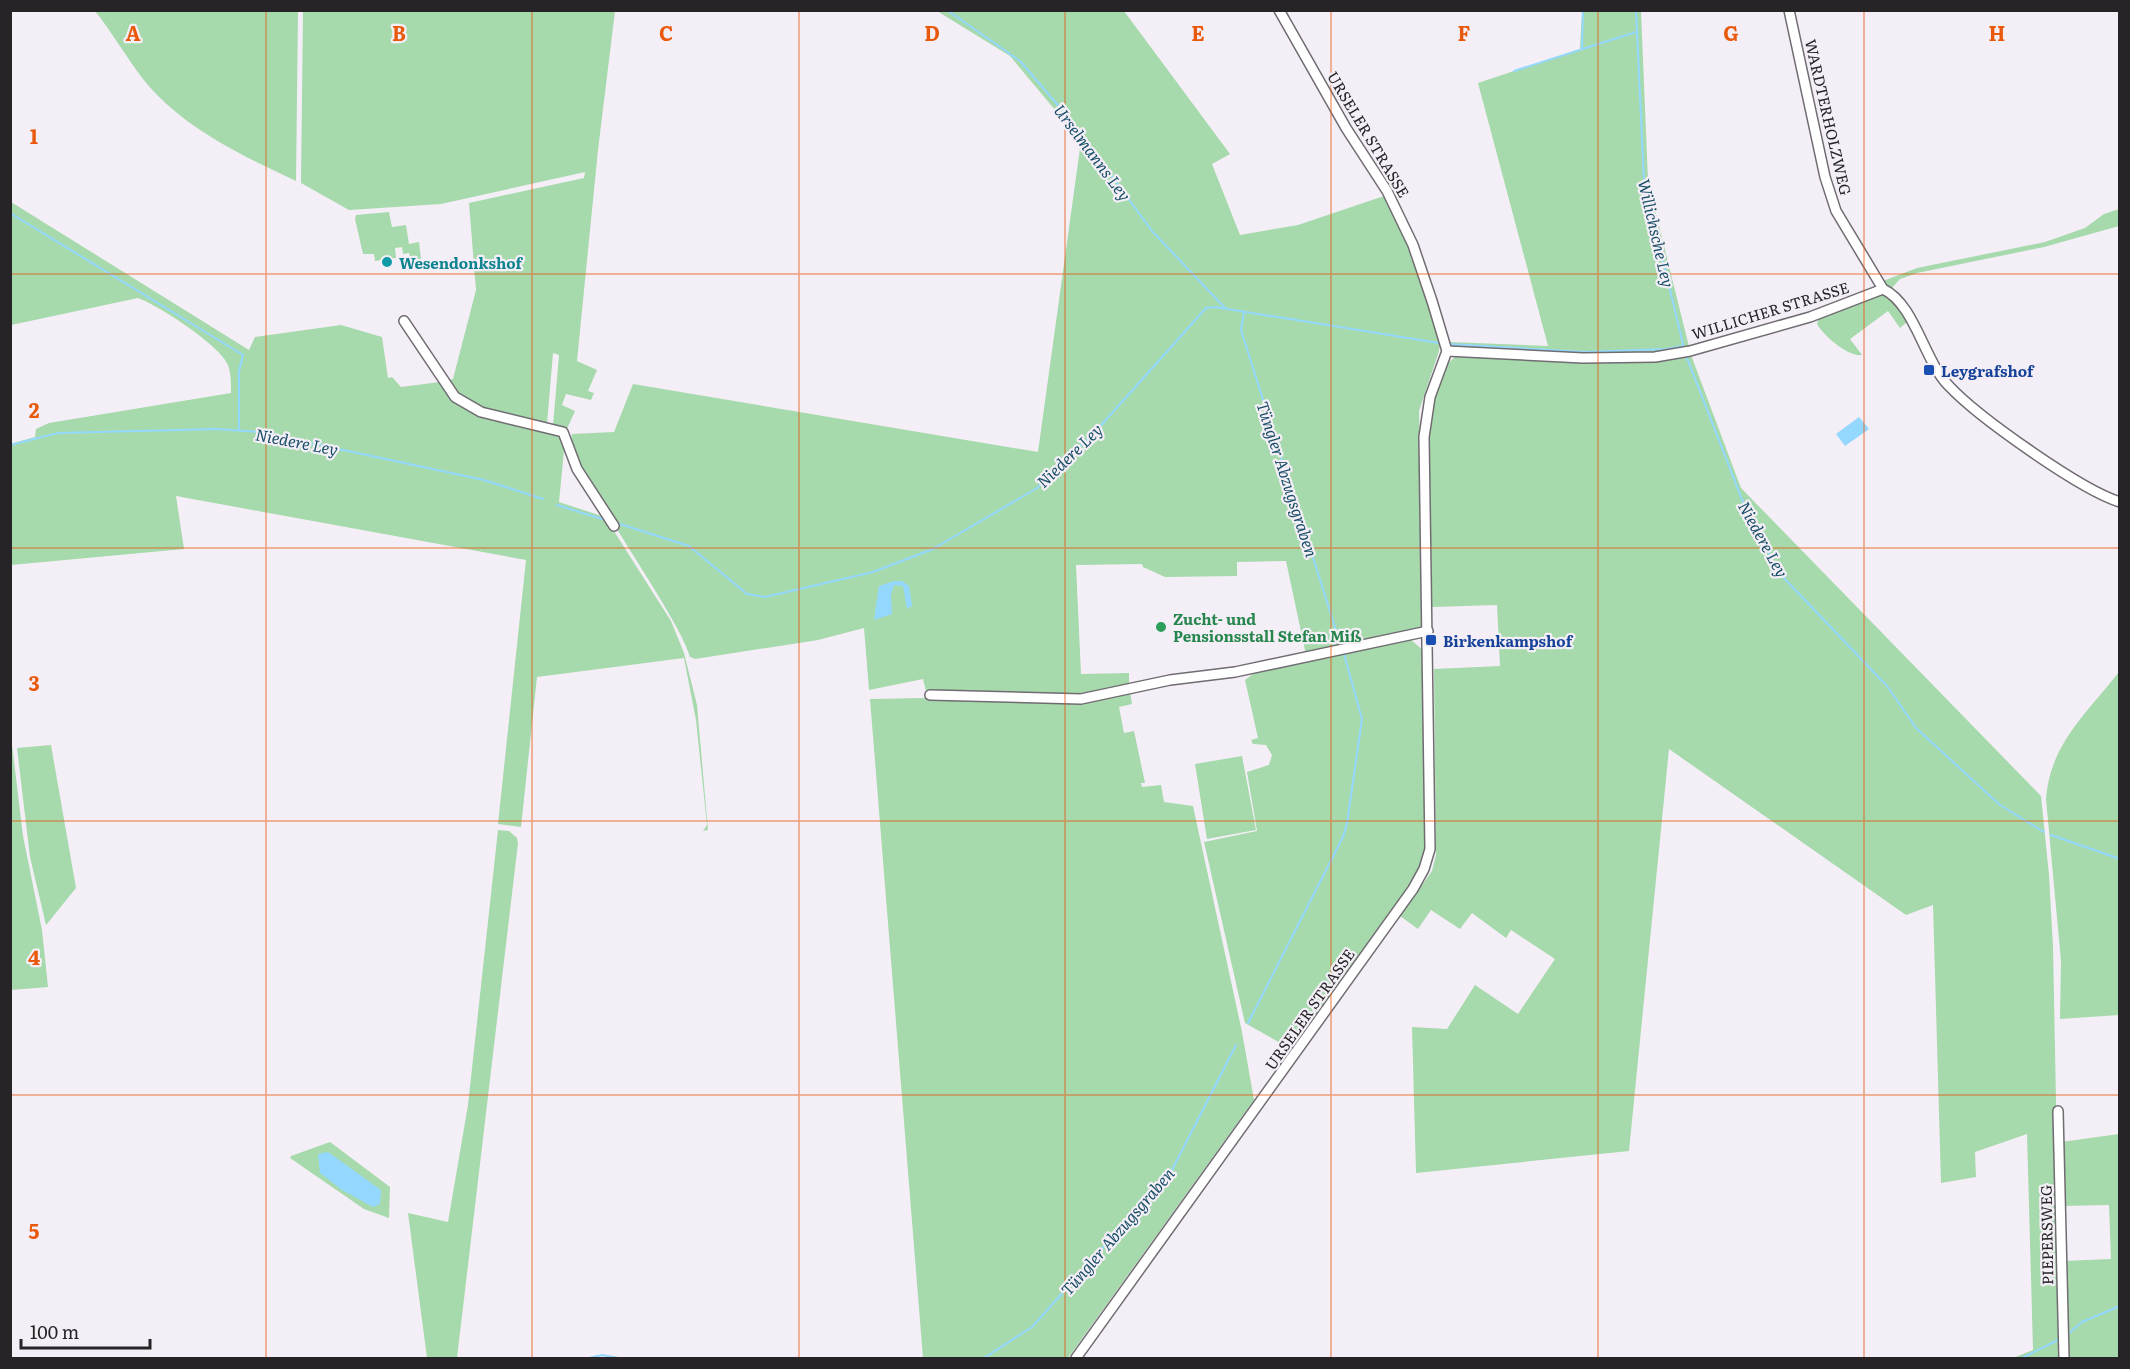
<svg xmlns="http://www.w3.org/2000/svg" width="2130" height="1369" font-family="Literata,serif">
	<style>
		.green { fill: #a6d9ac }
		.water { fill: #94d8ff }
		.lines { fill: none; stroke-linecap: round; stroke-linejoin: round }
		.stream { stroke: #94d8ff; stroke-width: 2 }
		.minor-casing { stroke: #706c72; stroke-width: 12 }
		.minor { stroke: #fff; stroke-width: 9 }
		.grid { fill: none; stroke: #e8590c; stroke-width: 1.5; stroke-opacity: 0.55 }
		.culture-dot { fill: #0f9aa8; stroke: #f4eff6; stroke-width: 2 }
		.transit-dot { fill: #1a4fb4; stroke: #f4eff6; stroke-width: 2 }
		.leisure-dot { fill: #2e9e5b; stroke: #f4eff6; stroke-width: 2 }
		.labels { text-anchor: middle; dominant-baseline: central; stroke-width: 4.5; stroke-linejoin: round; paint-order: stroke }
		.street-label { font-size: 15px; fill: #262427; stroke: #f4eff6 }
		.culture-label { font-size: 15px; font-weight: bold; fill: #0d838f; stroke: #f4eff6; text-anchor: start }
		.transit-label { font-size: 15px; font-weight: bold; fill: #164399; stroke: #f4eff6; text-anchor: start }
		.leisure-label { font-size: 15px; font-weight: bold; fill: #27864d; stroke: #f4eff6; text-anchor: start }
		.water-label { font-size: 16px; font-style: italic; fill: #194e68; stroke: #f4eff6 }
		.grid-label { font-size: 20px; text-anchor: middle; font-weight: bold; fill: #e8590c; stroke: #f4eff6; stroke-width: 4.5; stroke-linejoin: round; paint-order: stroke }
	</style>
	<rect width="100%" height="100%" fill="#f4eff6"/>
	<g class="green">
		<path d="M 95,11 L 298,11 L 296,181 C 241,155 181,127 143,79 C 126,57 112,32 95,11 Z"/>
		<path d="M 303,11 L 615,11 L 598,150 L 577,361 L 597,370 L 588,391 L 594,393 L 591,400 L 566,394 L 562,405 L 575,411 L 566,431 L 553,426 L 559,355 L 553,353 L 547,424 C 512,416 469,412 447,381 L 453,379 L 476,290 L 469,203 L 584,178 L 585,172 L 441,204 L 349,210 L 301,183 Z"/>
		<path d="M 937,11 L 1124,11 L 1230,154 L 1212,164 L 1240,235 L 1298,225 L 1384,196 C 1401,230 1445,316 1439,351 L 1419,411 L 1424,624 L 1421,629 L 1306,655 L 1286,561 L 1237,562 L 1237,576 L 1165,577 L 1143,567 L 1142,564 L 1076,565 L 1081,674 L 1129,673 L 1129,687 L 1082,697 L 930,693 L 926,691 L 923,679 L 869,690 L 864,628 L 818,640 L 695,659 L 690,657 C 676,609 565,465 572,434 L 614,432 L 633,384 L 1038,452 L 1081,141 L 1010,56 Z"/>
		<path d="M 1582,11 L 1641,11 L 1648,181 L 1691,355 L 1741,488 L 2041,796 L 2049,875 L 2053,947 L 2061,1358 L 2013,1358 L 2033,1350 L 2027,1134 L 1975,1152 L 1976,1177 L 1941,1183 L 1933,905 L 1906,915 L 1669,749 L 1629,1151 L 1416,1173 L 1412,1027 L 1447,1029 L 1475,985 L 1518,1014 L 1555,959 L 1511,930 L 1506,938 L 1472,913 L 1460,929 L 1431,910 L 1418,929 L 1400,916 L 1432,871 L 1436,855 L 1434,669 L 1500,666 L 1497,605 L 1432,607 L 1429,414 L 1446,365 L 1455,357 L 1583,362 L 1626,355 L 1451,348 L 1449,342 L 1548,346 L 1478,83 L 1580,49 Z"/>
		<path d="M 11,202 L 249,350 L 255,337 L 341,325 L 382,337 L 388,378 L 392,377 L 401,387 L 440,382 L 457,400 L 556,432 L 565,440 L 559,502 L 605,517 L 671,621 L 684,653 L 697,705 L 708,830 L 703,831 L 707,825 L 696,720 L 684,658 L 537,677 L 521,827 L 498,824 L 526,560 L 176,496 L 184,549 L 11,565 L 10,444 L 35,437 L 36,429 L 49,423 L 231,393 C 231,384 231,373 228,365 C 221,346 158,305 138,298 L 11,325 Z"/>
		<path d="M 2119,209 L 2119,226 L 2044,247 L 1917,273 L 1900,279 L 1892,288 L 1883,281 L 1917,268 L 2045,242 L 2085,228 L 2104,214 Z"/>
		<path d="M 389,212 L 392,227 L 406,225 L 409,244 L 419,242 L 421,259 L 411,260 L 409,253 L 403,254 L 402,247 L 395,248 L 396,258 L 375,261 L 374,254 L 363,254 L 355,219 L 356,215 Z"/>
		<path d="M 1880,292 L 1891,295 L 1907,322 L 1900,328 L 1888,311 L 1850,339 L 1862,355 C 1848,357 1824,336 1817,324 L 1819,317 Z"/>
		<path d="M 1409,638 L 1425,652 L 1427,851 L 1423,868 L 1265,1092 L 1261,1091 L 1291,1049 L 1245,1023 L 1204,842 L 1257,831 L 1247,772 L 1269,765 L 1272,755 L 1266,745 L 1253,744 L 1251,740 L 1258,738 L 1245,680 L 1257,671 Z"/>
		<path d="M 2119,672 L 2119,1015 L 2060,1019 L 2061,961 L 2046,799 C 2050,744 2087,713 2119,672 Z"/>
		<path d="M 1130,692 L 1132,704 L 1119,707 L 1124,733 L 1134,731 L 1145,783 L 1141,783 L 1142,787 L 1161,785 L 1164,802 L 1193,806 L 1242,1032 L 1254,1100 L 1068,1358 L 923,1358 L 870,699 L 923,698 L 1079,703 Z"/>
		<path d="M 10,728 L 23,836 L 42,930 L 48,987 L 11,990 Z"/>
		<path d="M 51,745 L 76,888 L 46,925 L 30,857 L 17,748 Z"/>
		<path d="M 1242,756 L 1256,830 L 1207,839 L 1195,764 Z"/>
		<path d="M 498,830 L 509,831 L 517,838 L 518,843 L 457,1358 L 427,1358 L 408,1213 L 448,1222 L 468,1105 Z"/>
		<path d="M 2119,1134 L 2119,1358 L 2065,1358 L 2063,1261 L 2111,1259 L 2109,1205 L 2062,1206 L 2061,1142 Z"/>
		<path d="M 330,1142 L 390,1187 L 389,1218 L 364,1209 L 290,1158 L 291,1156 Z"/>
	</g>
	<g class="water">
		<path d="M 1859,417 L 1869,429 L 1845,446 L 1836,434 Z"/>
		<path d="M 894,581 L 902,581 L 909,586 L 912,606 L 907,609 L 903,586 L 894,585 L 891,595 L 892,614 L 874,620 L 879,586 Z"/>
		<path d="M 328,1152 L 381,1190 L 380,1204 L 373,1207 L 342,1190 L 320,1173 L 318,1154 Z"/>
	</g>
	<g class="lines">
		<g class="stream">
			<path d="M 947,10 L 1020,61 L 1069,118 L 1152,231 L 1225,308"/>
			<path d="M 1636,10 L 1644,182 L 1684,348"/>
			<path d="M 1582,49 L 1583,10"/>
			<path d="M 1514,71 L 1636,32"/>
			<path d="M 10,213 L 243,355 L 239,371 L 239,430"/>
			<path d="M 1244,312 L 1241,330 L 1341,646"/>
			<path d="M 1449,344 L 1584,352 L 1666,349 L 1683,346"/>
			<path d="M 1685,353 L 1750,520 L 1781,575 L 1887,686 L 1916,728 L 2000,805 L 2044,832"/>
			<path d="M 10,445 L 58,433 L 217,429 L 259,432 L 484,480 L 543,499"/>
			<path d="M 557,505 L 602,519"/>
			<path d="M 620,524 L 689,546 L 747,594 L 765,597 L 873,572 L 933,549 L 1037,488 L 1095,432 L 1206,308 L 1215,307 L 1439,343"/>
			<path d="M 2051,835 L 2120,859"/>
			<path d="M 1248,1023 L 1343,837 L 1347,823 L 1362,719 L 1344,654"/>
			<path d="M 2068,1334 L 2082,1322 L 2120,1306"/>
			<path d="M 589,1358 L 602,1355 L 619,1358"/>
			<path d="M 984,1358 L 1032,1327 L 1171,1172 L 1236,1045"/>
			<path d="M 2022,1358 L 2058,1340"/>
		</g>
		<defs>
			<g id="minor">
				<path d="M 1789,10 L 1825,177 L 1836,211 L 1883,289"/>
				<path d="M 404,321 L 455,397 L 481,412 L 563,432 L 577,469 L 614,526"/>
				<path d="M 1447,351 L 1583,358 L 1655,357 L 1690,351 L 1810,317 L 1883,289 C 1915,304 1924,361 1949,386 C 1978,417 2081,490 2120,502"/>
				<path d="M 930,695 L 1081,699 L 1170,680 L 1235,672 L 1428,631"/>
				<path d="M 2058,1111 L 2064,1358"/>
				<path d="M 1076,1358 L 1413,889 L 1424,869 L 1430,849 L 1424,437 L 1430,397 L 1447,351 L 1432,301 L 1413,245 L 1387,191 L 1346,128 L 1279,10"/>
			</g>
		</defs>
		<use href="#minor" class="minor-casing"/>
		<use href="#minor" class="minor"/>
	</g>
	<path class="grid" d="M 266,10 L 266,1358M 532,10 L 532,1358M 799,10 L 799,1358M 1065,10 L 1065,1358M 1331,10 L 1331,1358M 1598,10 L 1598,1358M 1864,10 L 1864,1358M 10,274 L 2120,274M 10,548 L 2120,548M 10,821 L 2120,821M 10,1095 L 2120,1095"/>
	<circle class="culture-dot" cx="387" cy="262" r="6"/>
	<g class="transit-dot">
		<rect x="1923" y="364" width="12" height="12" rx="3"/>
		<rect x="1425" y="634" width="12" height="12" rx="3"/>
	</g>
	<circle class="leisure-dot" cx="1161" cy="627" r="6"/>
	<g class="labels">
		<g class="street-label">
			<text transform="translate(1829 117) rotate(77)">WARDTERHOLZWEG</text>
			<text transform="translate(1369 134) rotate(59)">URSELER STRASSE</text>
			<text transform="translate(1770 310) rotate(-17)">WILLICHER STRASSE</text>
			<text transform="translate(1309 1009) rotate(-55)">URSELER STRASSE</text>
			<text transform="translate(2046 1235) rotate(-91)">PIEPERSWEG</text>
		</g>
		<g class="culture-label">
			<text x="399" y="262">Wesendonkshof</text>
		</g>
		<g class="transit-label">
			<text x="1941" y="370">Leygrafshof</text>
			<text x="1443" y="640">Birkenkampshof</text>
		</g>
		<g class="leisure-label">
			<text x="1173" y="618">Zucht- und<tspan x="1173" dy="17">Pensionsstall Stefan Miß</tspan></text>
		</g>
		<g class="water-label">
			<text transform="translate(1093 152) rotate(53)">Urselmanns Ley</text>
			<text transform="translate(1657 233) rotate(77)">Willichsche Ley</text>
			<text transform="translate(297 441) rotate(11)">Niedere Ley</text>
			<text transform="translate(1069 455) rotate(-44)">Niedere Ley</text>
			<text transform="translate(1288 479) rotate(72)">Tüngler Abzugsgraben</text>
			<text transform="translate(1764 539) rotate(61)">Niedere Ley</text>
			<text transform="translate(1117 1231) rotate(-49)">Tüngler Abzugsgraben</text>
		</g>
	</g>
	<g class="grid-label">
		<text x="133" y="41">A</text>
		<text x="399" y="41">B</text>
		<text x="666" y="41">C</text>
		<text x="932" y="41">D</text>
		<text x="1198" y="41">E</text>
		<text x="1464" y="41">F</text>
		<text x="1731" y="41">G</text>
		<text x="1997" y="41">H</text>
		<text x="34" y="144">1</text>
		<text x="34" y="418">2</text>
		<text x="34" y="691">3</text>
		<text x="34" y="965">4</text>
		<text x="34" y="1239">5</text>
	</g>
	<rect width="2130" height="1369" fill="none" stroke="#262427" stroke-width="24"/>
	<path d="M21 1339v9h129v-9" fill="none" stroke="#262427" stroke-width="3"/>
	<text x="30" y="1339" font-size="18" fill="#262427" stroke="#f4eff6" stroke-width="4.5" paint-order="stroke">100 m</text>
</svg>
